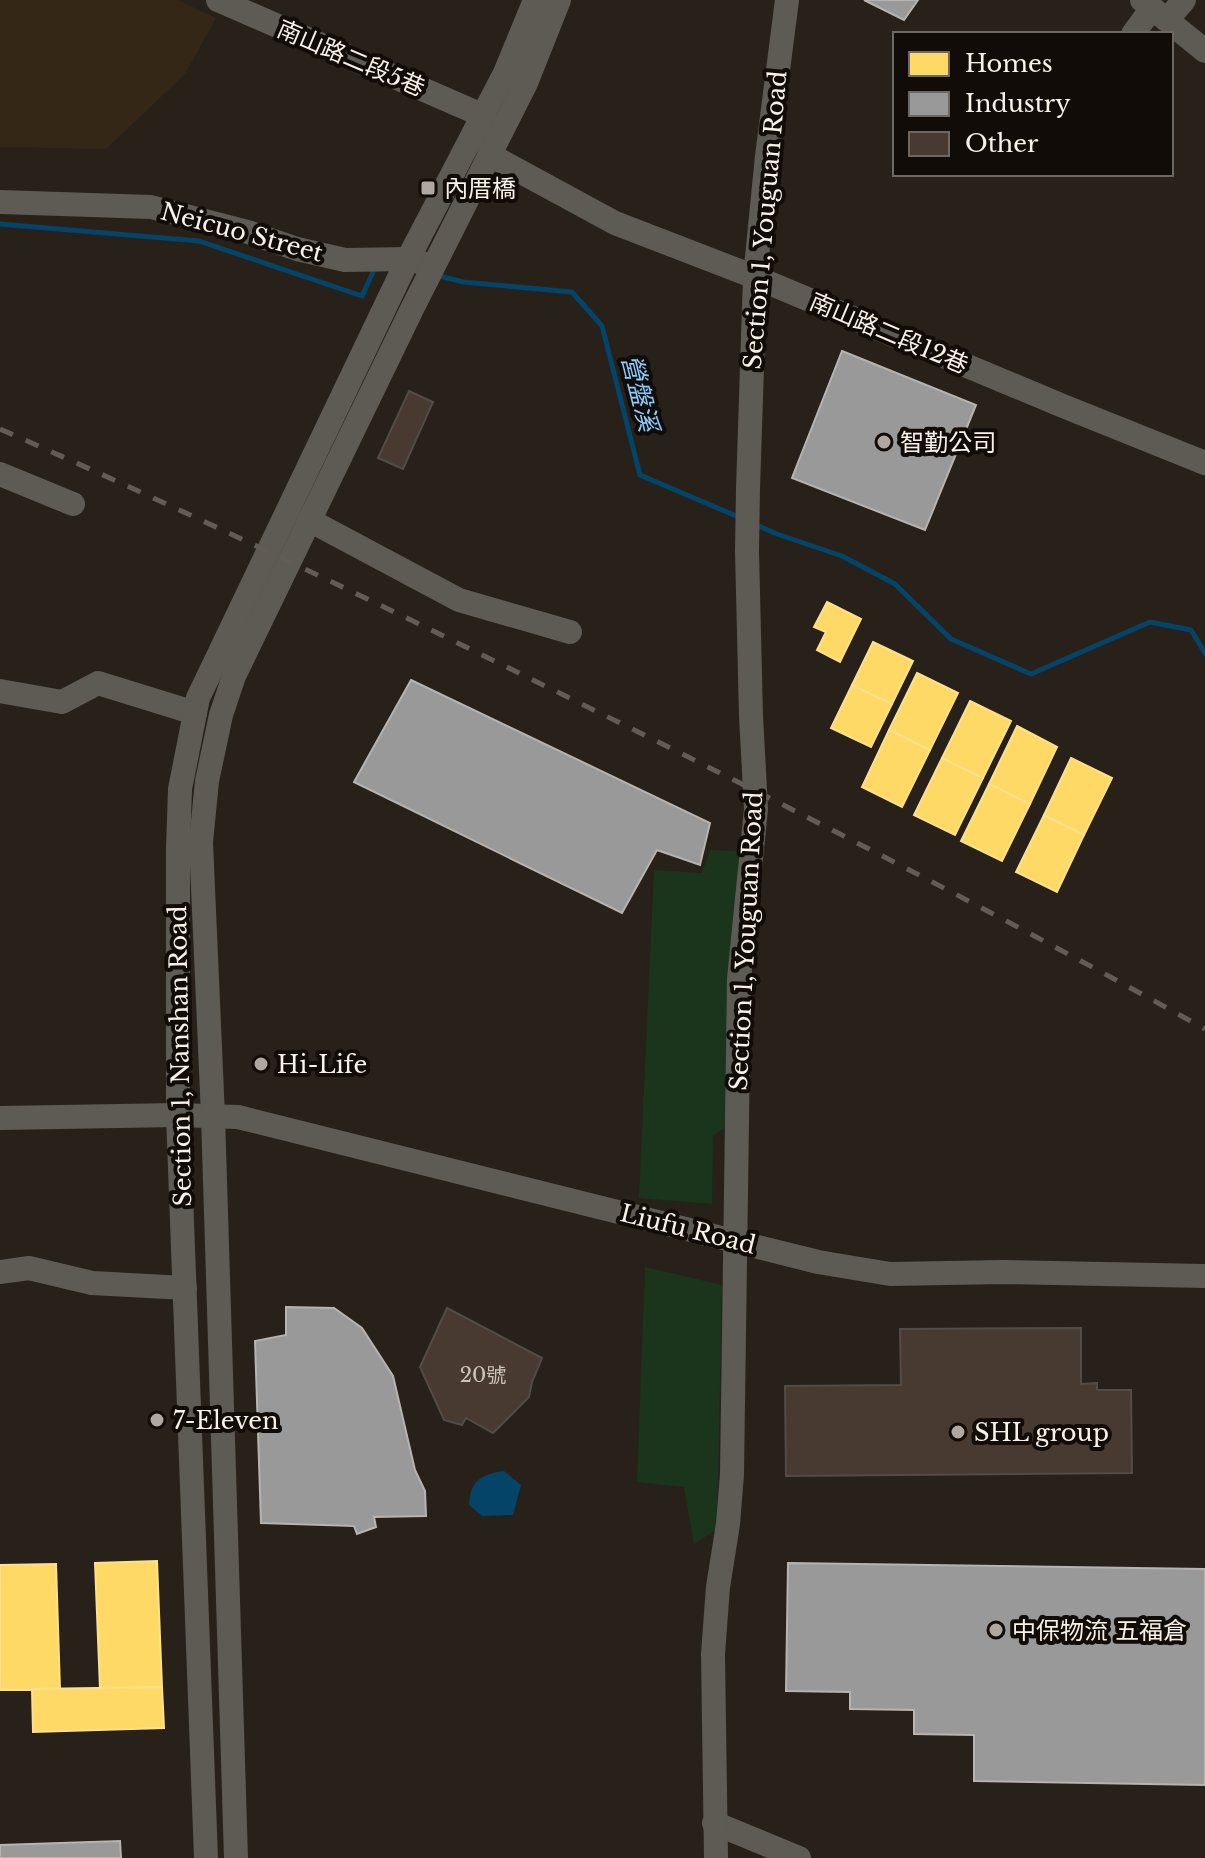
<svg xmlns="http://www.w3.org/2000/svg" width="1205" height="1858" font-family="'Libre Baskerville','Noto Sans TC',serif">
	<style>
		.built { fill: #342716 }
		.green { fill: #1b351d }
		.water { fill: #044468 }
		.homes { fill: #ffd966; stroke: #fde08d; stroke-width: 2 }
		.industry { fill: #999; stroke: #b6b3b1; stroke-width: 2 }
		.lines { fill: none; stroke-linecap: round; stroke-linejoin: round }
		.stream { stroke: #044468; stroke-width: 5 }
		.building { fill: #483a31; stroke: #524c47; stroke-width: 2 }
		.minor { stroke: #5e5a54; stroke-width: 24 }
		.rail { stroke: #615c56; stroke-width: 5; stroke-dasharray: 14 14; stroke-linecap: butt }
		.poi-dot { fill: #afa8a0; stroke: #110c07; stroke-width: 3 }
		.labels { text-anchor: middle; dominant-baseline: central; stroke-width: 8; stroke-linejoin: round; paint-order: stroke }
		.number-label { font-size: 20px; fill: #ccc3ba }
		.street-label { font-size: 24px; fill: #f8f1e8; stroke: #110c07 }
		.poi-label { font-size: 24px; fill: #f8f1e8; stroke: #110c07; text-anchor: start }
		.water-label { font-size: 26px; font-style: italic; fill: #89cbfd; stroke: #110c07 }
	</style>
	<rect width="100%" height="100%" fill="#27211a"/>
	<path class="built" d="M 0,0 L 178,0 L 216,18 L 185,74 L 106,149 L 0,147 Z"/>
	<g class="green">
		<path d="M 710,850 L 739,851 L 728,1125 L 713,1136 L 712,1204 L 639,1198 L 654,870 L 702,873 Z"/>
		<path d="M 645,1267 L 722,1285 L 717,1529 L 694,1544 L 684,1487 L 637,1482 Z"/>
	</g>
	<path class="water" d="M 504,1471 L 521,1485 L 513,1515 L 482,1516 L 469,1505 C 470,1481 481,1474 504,1471 Z"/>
	<g class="homes">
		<path d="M 827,602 L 861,619 L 840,662 L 817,650 L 826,632 L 814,627 Z"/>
		<path d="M 873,642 L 913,661 L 892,704 L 852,685 Z"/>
		<path d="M 917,673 L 958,693 L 930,750 L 889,730 Z"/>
		<path d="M 852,685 L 892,704 L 871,747 L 831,728 Z"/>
		<path d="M 970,701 L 1011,721 L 983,778 L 942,758 Z"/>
		<path d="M 1017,726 L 1057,747 L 1030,804 L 989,784 Z"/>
		<path d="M 889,730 L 930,750 L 902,807 L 862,787 Z"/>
		<path d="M 942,758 L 983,778 L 955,835 L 914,815 Z"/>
		<path d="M 1071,758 L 1112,778 L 1084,835 L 1044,815 Z"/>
		<path d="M 989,784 L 1030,804 L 1002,861 L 961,841 Z"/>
		<path d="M 1044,815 L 1084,835 L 1057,892 L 1016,872 Z"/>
		<path d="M 157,1561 L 162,1687 L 100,1689 L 95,1563 Z"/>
		<path d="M 56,1564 L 60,1690 L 0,1690 L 0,1565 Z"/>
		<path d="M 162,1687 L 164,1728 L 33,1732 L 32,1689 Z"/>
	</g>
	<g class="industry">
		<path d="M 864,0 L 918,0 L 904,20 Z"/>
		<path d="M 842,351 L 976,405 L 925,530 L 792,478 Z"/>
		<path d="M 411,680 L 710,823 L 700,865 L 657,850 L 622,913 L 354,782 Z"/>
		<path d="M 286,1307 L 334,1308 L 362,1328 L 393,1376 L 415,1470 L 425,1491 L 426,1516 L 374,1517 L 376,1527 L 357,1534 L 354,1526 L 261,1523 L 255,1341 L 286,1335 Z"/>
		<path d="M 788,1563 L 1205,1569 L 1205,1785 L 974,1781 L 974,1735 L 914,1734 L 914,1710 L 850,1709 L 850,1692 L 786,1691 Z"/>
		<path d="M 120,1841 L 121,1858 L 0,1858 L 0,1845 Z"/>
	</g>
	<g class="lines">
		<g class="stream">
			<path d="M 0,224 L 199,241 L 362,296 L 375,268"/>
			<path d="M 436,275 L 463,282 L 572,292 L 602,326 L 640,475 L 741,518"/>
			<path d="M 754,524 L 777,534 L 842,556 L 895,584 L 951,639 L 1031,674 L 1150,622 L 1191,630 L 1205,653"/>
		</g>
	</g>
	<g class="building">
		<path d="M 409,391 L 433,402 L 403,469 L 378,458 Z"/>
		<path d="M 447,1308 L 542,1358 L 532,1382 L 529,1397 L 493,1433 L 466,1418 L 462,1425 L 444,1420 L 420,1367 Z"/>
		<path d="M 1081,1328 L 1081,1384 L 1097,1383 L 1097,1390 L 1131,1390 L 1132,1473 L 786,1476 L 785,1386 L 901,1385 L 900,1329 Z"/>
	</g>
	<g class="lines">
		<g class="minor">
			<path d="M 218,0 L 484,116 L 490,155 L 615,223 L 755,277 L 1063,406 L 1205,463"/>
			<path d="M 1142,0 L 1205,51"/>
			<path d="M 1167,20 L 1184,0"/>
			<path d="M 1133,34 L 1152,8"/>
			<path d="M 0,202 L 151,207 L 248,232 L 297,249 L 345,260 L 408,259 L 422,263"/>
			<path d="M 0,474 L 73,504"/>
			<path d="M 309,520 L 459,600 L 570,632"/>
			<path d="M 0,691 L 62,702 L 98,683 L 195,713"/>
			<path d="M 0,1118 L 178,1115 L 238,1117 L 818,1262 L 890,1274 L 1003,1272 L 1205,1276"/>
			<path d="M 0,1272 L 29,1268 L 92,1283 L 185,1288"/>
			<path d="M 714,1823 L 799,1858"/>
			<path d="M 206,1858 L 178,1115 L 178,849 L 180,789 L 198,698 L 408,259 L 505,73 L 535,0"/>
			<path d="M 236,1858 L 213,1116 L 201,842 L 207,781 L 221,715 L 234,676 L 412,309 L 526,83 L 559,0"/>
			<path d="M 716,1858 L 713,1654 L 718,1587 L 728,1524 L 732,1474 L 739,979 L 756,809 L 751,716 L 747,551 L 748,489 L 755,277 L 767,156 L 787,0"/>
		</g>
		<path class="rail" d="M 0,429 C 180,508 357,593 533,680 C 759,791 984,906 1205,1029"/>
	</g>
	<g class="poi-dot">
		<rect x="420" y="180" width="16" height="16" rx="4"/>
		<circle cx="884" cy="442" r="8"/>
		<circle cx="261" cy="1064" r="8"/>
		<circle cx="157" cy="1420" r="8"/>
		<circle cx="958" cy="1432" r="8"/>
		<circle cx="996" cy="1630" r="8"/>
	</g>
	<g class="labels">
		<g class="number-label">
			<text x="483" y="1375">20號</text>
		</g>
		<g class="street-label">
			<text transform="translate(351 58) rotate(23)">南山路二段5巷</text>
			<text transform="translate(765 220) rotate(-85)">Section 1, Youguan Road</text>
			<text transform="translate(242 232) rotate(15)">Neicuo Street</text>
			<text transform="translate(889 333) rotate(23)">南山路二段12巷</text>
			<text transform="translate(746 941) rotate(-87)">Section 1, Youguan Road</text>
			<text transform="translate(180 1056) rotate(-91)">Section 1, Nanshan Road</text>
			<text transform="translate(688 1229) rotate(14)">Liufu Road</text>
		</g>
		<g class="poi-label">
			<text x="444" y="188">內厝橋</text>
			<text x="900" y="442">智勤公司</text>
			<text x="277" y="1064">Hi-Life</text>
			<text x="173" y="1420">7-Eleven</text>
			<text x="974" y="1432">SHL group</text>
			<text x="1012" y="1630">中保物流 五福倉</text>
		</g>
		<g class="water-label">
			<text transform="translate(640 393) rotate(76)">營盤溪</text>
		</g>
	</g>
	<rect x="893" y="32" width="280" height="144" fill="#110c07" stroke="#6d6861" stroke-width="2"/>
	<rect x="909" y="52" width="40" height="24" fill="#ffd966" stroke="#6d6861" stroke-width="2"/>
	<text x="965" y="72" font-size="24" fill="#f8f1e8">Homes</text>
	<rect x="909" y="92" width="40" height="24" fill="#999999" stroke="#6d6861" stroke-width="2"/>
	<text x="965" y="112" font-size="24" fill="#f8f1e8">Industry</text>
	<rect x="909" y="132" width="40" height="24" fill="#483a31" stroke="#6d6861" stroke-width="2"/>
	<text x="965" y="152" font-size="24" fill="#f8f1e8">Other</text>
</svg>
